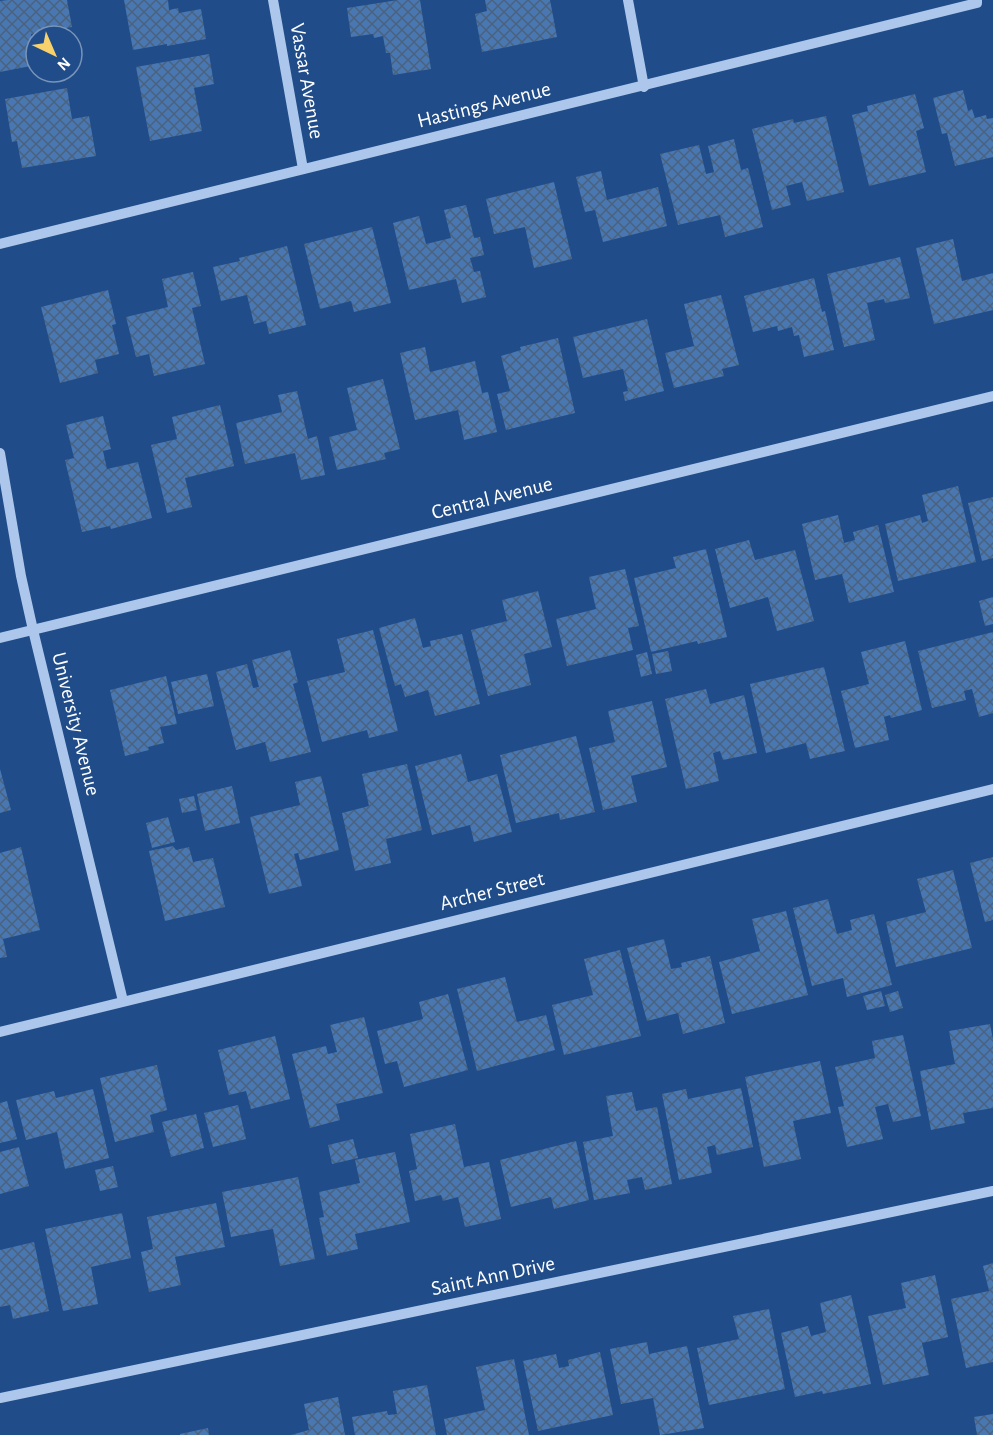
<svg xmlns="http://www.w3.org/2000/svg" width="993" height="1435" font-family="'Alegreya Sans',sans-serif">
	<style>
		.building { fill: url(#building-cross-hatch) }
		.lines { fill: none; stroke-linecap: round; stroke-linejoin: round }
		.minor { stroke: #acc7eb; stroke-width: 10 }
		.labels { text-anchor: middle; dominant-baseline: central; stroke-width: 5; stroke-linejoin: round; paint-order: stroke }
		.street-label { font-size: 21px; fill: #fff; stroke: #204d89 }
	</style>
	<defs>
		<pattern id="building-cross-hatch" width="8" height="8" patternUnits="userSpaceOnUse" patternTransform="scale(1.5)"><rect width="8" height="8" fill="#4977b1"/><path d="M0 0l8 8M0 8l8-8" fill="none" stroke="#4a627e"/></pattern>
	</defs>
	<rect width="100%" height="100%" fill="#204d89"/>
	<g class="building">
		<path d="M 8,0 L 67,0 L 72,27 L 31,34 L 36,65 L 0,72 L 0,1 Z"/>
		<path d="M 124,0 L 168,0 L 169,10 L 178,8 L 179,13 L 201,9 L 206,39 L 167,46 L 167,44 L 133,50 Z"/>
		<path d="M 398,0 L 420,0 L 431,69 L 393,75 L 390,53 L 386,53 L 383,36 L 374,38 L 373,34 L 351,37 L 347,8 Z"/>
		<path d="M 485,0 L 550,0 L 557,37 L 482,52 L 475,14 L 487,11 Z"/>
		<path d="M 209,54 L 214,84 L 194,88 L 202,131 L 150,141 L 136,67 Z"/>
		<path d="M 67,88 L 72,119 L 89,116 L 96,156 L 22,168 L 17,141 L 12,142 L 5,99 Z"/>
		<path d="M 963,90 L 968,111 L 972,109 L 975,118 L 986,115 L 987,119 L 993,118 L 993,157 L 955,166 L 947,133 L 942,134 L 933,98 Z"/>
		<path d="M 915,94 L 924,128 L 916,131 L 926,172 L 869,186 L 852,115 L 868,111 L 867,106 Z"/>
		<path d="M 826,116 L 844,192 L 807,201 L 802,182 L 786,186 L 791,205 L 772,210 L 752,129 L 793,119 L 794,123 Z"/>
		<path d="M 734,139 L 741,170 L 748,168 L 763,227 L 725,237 L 720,215 L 678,225 L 660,154 L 699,145 L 706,174 L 714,172 L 708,146 Z"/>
		<path d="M 601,171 L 607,200 L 658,187 L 667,226 L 603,242 L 595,210 L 585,212 L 576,177 Z"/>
		<path d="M 554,182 L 572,259 L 534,268 L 525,227 L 494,234 L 486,199 Z"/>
		<path d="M 466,205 L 474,238 L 480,237 L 484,255 L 470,258 L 474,272 L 480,271 L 486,297 L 462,303 L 456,279 L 409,290 L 393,223 L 419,216 L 426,244 L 451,238 L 444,210 Z"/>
		<path d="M 372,227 L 391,303 L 354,312 L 351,301 L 320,309 L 304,244 Z"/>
		<path d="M 953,239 L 962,281 L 993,273 L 993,310 L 934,324 L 916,248 Z"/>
		<path d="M 287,246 L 306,325 L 269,334 L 266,321 L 254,324 L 247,295 L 221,301 L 213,267 L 240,261 L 239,258 Z"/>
		<path d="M 900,257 L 910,298 L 885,303 L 884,299 L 867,303 L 875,340 L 844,347 L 827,274 Z"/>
		<path d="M 193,272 L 201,306 L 192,308 L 205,364 L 154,376 L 149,354 L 136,357 L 126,317 L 168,307 L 162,279 Z"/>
		<path d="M 814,278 L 822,312 L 825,311 L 834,350 L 804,357 L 799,335 L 794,336 L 792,327 L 778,331 L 777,326 L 753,332 L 744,296 Z"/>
		<path d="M 108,290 L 116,324 L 112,325 L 119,354 L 95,360 L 98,373 L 60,383 L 41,307 Z"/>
		<path d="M 721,295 L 739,365 L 722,369 L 724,376 L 674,388 L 665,353 L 694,346 L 684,304 Z"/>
		<path d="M 647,319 L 664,391 L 625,401 L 623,392 L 628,391 L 623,369 L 583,378 L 573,337 Z"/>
		<path d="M 558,338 L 575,413 L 506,430 L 497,394 L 510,391 L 501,356 L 521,350 L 520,347 Z"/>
		<path d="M 425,347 L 430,372 L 475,361 L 482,393 L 488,392 L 497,432 L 464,440 L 458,410 L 415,420 L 400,353 Z"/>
		<path d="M 383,379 L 400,449 L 384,453 L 386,459 L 337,470 L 329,437 L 357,430 L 347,388 Z"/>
		<path d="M 297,391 L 308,439 L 317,436 L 325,475 L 301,480 L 295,453 L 245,464 L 236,423 L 282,412 L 278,395 Z"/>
		<path d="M 220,405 L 234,466 L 185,478 L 192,507 L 167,513 L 151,445 L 177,439 L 172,417 Z"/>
		<path d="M 103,416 L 111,449 L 103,451 L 107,469 L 138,462 L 152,518 L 111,529 L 110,526 L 82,532 L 65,460 L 74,458 L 66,425 Z"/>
		<path d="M 958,486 L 976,562 L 898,581 L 885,524 L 920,515 L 922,523 L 928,521 L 922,495 Z"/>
		<path d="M 993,497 L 993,558 L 982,561 L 968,503 Z"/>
		<path d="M 838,515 L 844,543 L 855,540 L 853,532 L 878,525 L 894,592 L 849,603 L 842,574 L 815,580 L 802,524 Z"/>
		<path d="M 749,540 L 755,560 L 795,550 L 814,621 L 777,631 L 768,597 L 730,608 L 715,549 Z"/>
		<path d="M 706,549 L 727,637 L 698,644 L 697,641 L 651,652 L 634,578 L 676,568 L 673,557 Z"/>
		<path d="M 625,569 L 639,626 L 628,628 L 633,650 L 567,666 L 556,619 L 596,609 L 589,577 Z"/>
		<path d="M 538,591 L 552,647 L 524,654 L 531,685 L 488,696 L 471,630 L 507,621 L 502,600 Z"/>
		<path d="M 993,597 L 993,624 L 985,626 L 979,601 Z"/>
		<path d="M 415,618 L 423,648 L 431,646 L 430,641 L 462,634 L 480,704 L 435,716 L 428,690 L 405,697 L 401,684 L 395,686 L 379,628 Z"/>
		<path d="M 373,630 L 398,731 L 369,738 L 367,730 L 322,742 L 307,681 L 345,672 L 337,639 Z"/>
		<path d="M 993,632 L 993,713 L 979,717 L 972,689 L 964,691 L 966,700 L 932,708 L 918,651 Z"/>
		<path d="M 905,641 L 922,710 L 891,718 L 890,715 L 884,717 L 889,740 L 855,748 L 841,691 L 869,684 L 861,652 Z"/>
		<path d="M 290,650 L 298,682 L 293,684 L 311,752 L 270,762 L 265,742 L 236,750 L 216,672 L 247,664 L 253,688 L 259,687 L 252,660 Z"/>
		<path d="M 668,651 L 672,671 L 656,674 L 652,654 Z"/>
		<path d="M 647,652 L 652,674 L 641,677 L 636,655 Z"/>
		<path d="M 824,667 L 845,751 L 810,759 L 806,743 L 766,753 L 750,684 Z"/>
		<path d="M 207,674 L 214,706 L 178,714 L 171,682 Z"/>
		<path d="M 166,676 L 177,724 L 160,727 L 164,743 L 148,747 L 149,750 L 125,756 L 110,690 Z"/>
		<path d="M 706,689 L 710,704 L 744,695 L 757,753 L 723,760 L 720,751 L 713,753 L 719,781 L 686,789 L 665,699 Z"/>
		<path d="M 652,701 L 667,767 L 631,776 L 637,802 L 603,810 L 589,748 L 615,742 L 608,711 Z"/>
		<path d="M 576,736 L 595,812 L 560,820 L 559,813 L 516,823 L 500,755 Z"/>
		<path d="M 461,754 L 468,782 L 497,774 L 512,832 L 474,842 L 470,825 L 432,835 L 415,766 Z"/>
		<path d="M 407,764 L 422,830 L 386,839 L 391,863 L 355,871 L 342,813 L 369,806 L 362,774 Z"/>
		<path d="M 0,769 L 11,810 L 0,813 Z"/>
		<path d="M 321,776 L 339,850 L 300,860 L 298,853 L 294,854 L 302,886 L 269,894 L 250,817 L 300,805 L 295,782 Z"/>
		<path d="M 232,786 L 240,823 L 205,831 L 197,794 Z"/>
		<path d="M 194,796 L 197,810 L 182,813 L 179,799 Z"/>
		<path d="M 168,817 L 175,842 L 152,848 L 146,823 Z"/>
		<path d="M 173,846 L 176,850 L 189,847 L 193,862 L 213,858 L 225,907 L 165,921 L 149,851 Z"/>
		<path d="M 21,847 L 40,930 L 3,939 L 7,957 L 0,958 L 0,853 Z"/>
		<path d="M 993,857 L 993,920 L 985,922 L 970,863 Z"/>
		<path d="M 953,870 L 972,948 L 896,967 L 886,922 L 926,912 L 917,879 Z"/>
		<path d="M 828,899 L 837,934 L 852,930 L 850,920 L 874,914 L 892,985 L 847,997 L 843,978 L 812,986 L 793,908 Z"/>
		<path d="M 786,911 L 808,995 L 732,1014 L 719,962 L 760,951 L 752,919 Z"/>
		<path d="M 664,939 L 671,969 L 682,967 L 681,963 L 710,956 L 725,1023 L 683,1034 L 678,1013 L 647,1021 L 627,948 Z"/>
		<path d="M 620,950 L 641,1036 L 564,1055 L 552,1005 L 593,995 L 584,959 Z"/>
		<path d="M 505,977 L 517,1022 L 546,1015 L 555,1050 L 477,1071 L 457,989 Z"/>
		<path d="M 881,991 L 885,1006 L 867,1010 L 863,996 Z"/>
		<path d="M 898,991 L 903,1008 L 890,1012 L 885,995 Z"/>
		<path d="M 448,994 L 468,1070 L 404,1087 L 397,1061 L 385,1064 L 377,1031 L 423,1019 L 419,1002 Z"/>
		<path d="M 364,1017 L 383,1093 L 336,1104 L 340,1120 L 310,1128 L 292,1054 L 326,1046 L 328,1054 L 337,1052 L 330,1025 Z"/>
		<path d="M 990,1024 L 993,1040 L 993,1108 L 963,1113 L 965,1123 L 931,1130 L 920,1071 L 955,1064 L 949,1031 Z"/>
		<path d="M 903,1035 L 921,1116 L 893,1122 L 888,1104 L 875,1107 L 883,1139 L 847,1147 L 838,1107 L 844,1106 L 835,1067 L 875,1058 L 872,1041 Z"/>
		<path d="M 275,1036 L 290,1099 L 251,1109 L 246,1091 L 229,1095 L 218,1050 Z"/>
		<path d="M 820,1061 L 831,1113 L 793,1121 L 801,1159 L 764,1167 L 745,1077 Z"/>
		<path d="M 157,1065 L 167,1110 L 150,1115 L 154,1132 L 115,1142 L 100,1078 Z"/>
		<path d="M 741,1088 L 753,1147 L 717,1155 L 715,1145 L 707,1147 L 712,1173 L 679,1180 L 662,1094 L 686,1089 L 688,1099 Z"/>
		<path d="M 93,1089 L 109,1158 L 65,1169 L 57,1132 L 26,1140 L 16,1100 L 54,1091 L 56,1098 Z"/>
		<path d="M 632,1092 L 636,1111 L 657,1107 L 672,1184 L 645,1190 L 642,1177 L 627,1180 L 630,1193 L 594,1200 L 583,1142 L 613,1136 L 606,1096 Z"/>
		<path d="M 7,1101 L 17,1139 L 0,1143 L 0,1103 Z"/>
		<path d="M 238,1105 L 246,1139 L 213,1147 L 204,1113 Z"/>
		<path d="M 196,1114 L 204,1148 L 171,1157 L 162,1122 Z"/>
		<path d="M 455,1124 L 464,1167 L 489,1162 L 501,1219 L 465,1227 L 458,1197 L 443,1201 L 441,1195 L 415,1201 L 409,1171 L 417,1169 L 410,1134 Z"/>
		<path d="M 353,1139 L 358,1158 L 332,1164 L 328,1145 Z"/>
		<path d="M 576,1141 L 589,1200 L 554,1209 L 551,1197 L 511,1207 L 500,1160 Z"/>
		<path d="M 19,1147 L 29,1186 L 0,1194 L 0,1152 Z"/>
		<path d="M 395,1152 L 410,1222 L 355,1234 L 358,1249 L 327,1256 L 319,1218 L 324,1217 L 319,1192 L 360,1183 L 355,1160 Z"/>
		<path d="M 113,1166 L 118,1187 L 100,1191 L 95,1170 Z"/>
		<path d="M 298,1177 L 315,1259 L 280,1266 L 273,1229 L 231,1237 L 222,1192 Z"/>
		<path d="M 216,1203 L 225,1247 L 175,1257 L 181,1285 L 149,1292 L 141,1252 L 153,1249 L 147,1217 Z"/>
		<path d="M 122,1213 L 131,1258 L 91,1267 L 98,1304 L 63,1311 L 45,1229 Z"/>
		<path d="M 34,1242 L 49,1311 L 13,1319 L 10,1305 L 0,1307 L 0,1250 Z"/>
		<path d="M 993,1263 L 993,1362 L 966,1368 L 951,1299 L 989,1291 L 983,1266 Z"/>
		<path d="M 935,1275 L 948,1337 L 922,1343 L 929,1375 L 883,1385 L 868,1316 L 906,1308 L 901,1283 Z"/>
		<path d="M 851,1295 L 871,1384 L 823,1394 L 822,1391 L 795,1397 L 781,1333 L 808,1326 L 811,1336 L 826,1332 L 820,1303 Z"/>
		<path d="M 769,1309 L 785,1389 L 709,1405 L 697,1348 L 739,1339 L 733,1316 Z"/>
		<path d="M 647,1342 L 649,1354 L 687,1346 L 704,1428 L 660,1435 L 653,1398 L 621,1404 L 610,1349 Z"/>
		<path d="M 600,1352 L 613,1415 L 538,1431 L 523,1361 L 556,1354 L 559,1368 L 569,1366 L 568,1360 Z"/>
		<path d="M 514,1359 L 529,1435 L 447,1435 L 444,1419 L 485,1410 L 476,1367 Z"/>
		<path d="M 427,1385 L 436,1435 L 355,1435 L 352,1417 L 387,1411 L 388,1415 L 397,1414 L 393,1391 Z"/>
		<path d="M 338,1397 L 345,1435 L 291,1435 L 309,1430 L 304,1404 Z"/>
		<path d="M 993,1414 L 993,1435 L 977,1435 L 974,1417 Z"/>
		<path d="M 208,1428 L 209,1435 L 180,1435 L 180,1434 Z"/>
	</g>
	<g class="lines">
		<g class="minor">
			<path d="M 273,0 L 303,169"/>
			<path d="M 628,0 L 644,87"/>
			<path d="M 0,244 L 977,3 L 977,0"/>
			<path d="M 0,453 L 21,576 L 33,630 L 123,1001"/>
			<path d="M 0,638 L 993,396"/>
			<path d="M 0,1032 L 993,789"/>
			<path d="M 0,1398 L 993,1191"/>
		</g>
	</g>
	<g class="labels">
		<g class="street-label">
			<text transform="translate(307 81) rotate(80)">Vassar Avenue</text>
			<text transform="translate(484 105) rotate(-14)">Hastings Avenue</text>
			<text transform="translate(492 498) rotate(-14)">Central Avenue</text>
			<text transform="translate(76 724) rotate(76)">University Avenue</text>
			<text transform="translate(492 891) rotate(-14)">Archer Street</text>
			<text transform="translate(493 1276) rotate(-12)">Saint Ann Drive</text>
		</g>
	</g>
	<g transform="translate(54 54) rotate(136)"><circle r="28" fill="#204d89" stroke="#7994b8" stroke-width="1.5"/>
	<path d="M0-4.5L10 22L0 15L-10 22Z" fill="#f8d16d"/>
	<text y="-9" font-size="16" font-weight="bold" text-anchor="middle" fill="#ffffff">N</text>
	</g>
</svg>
